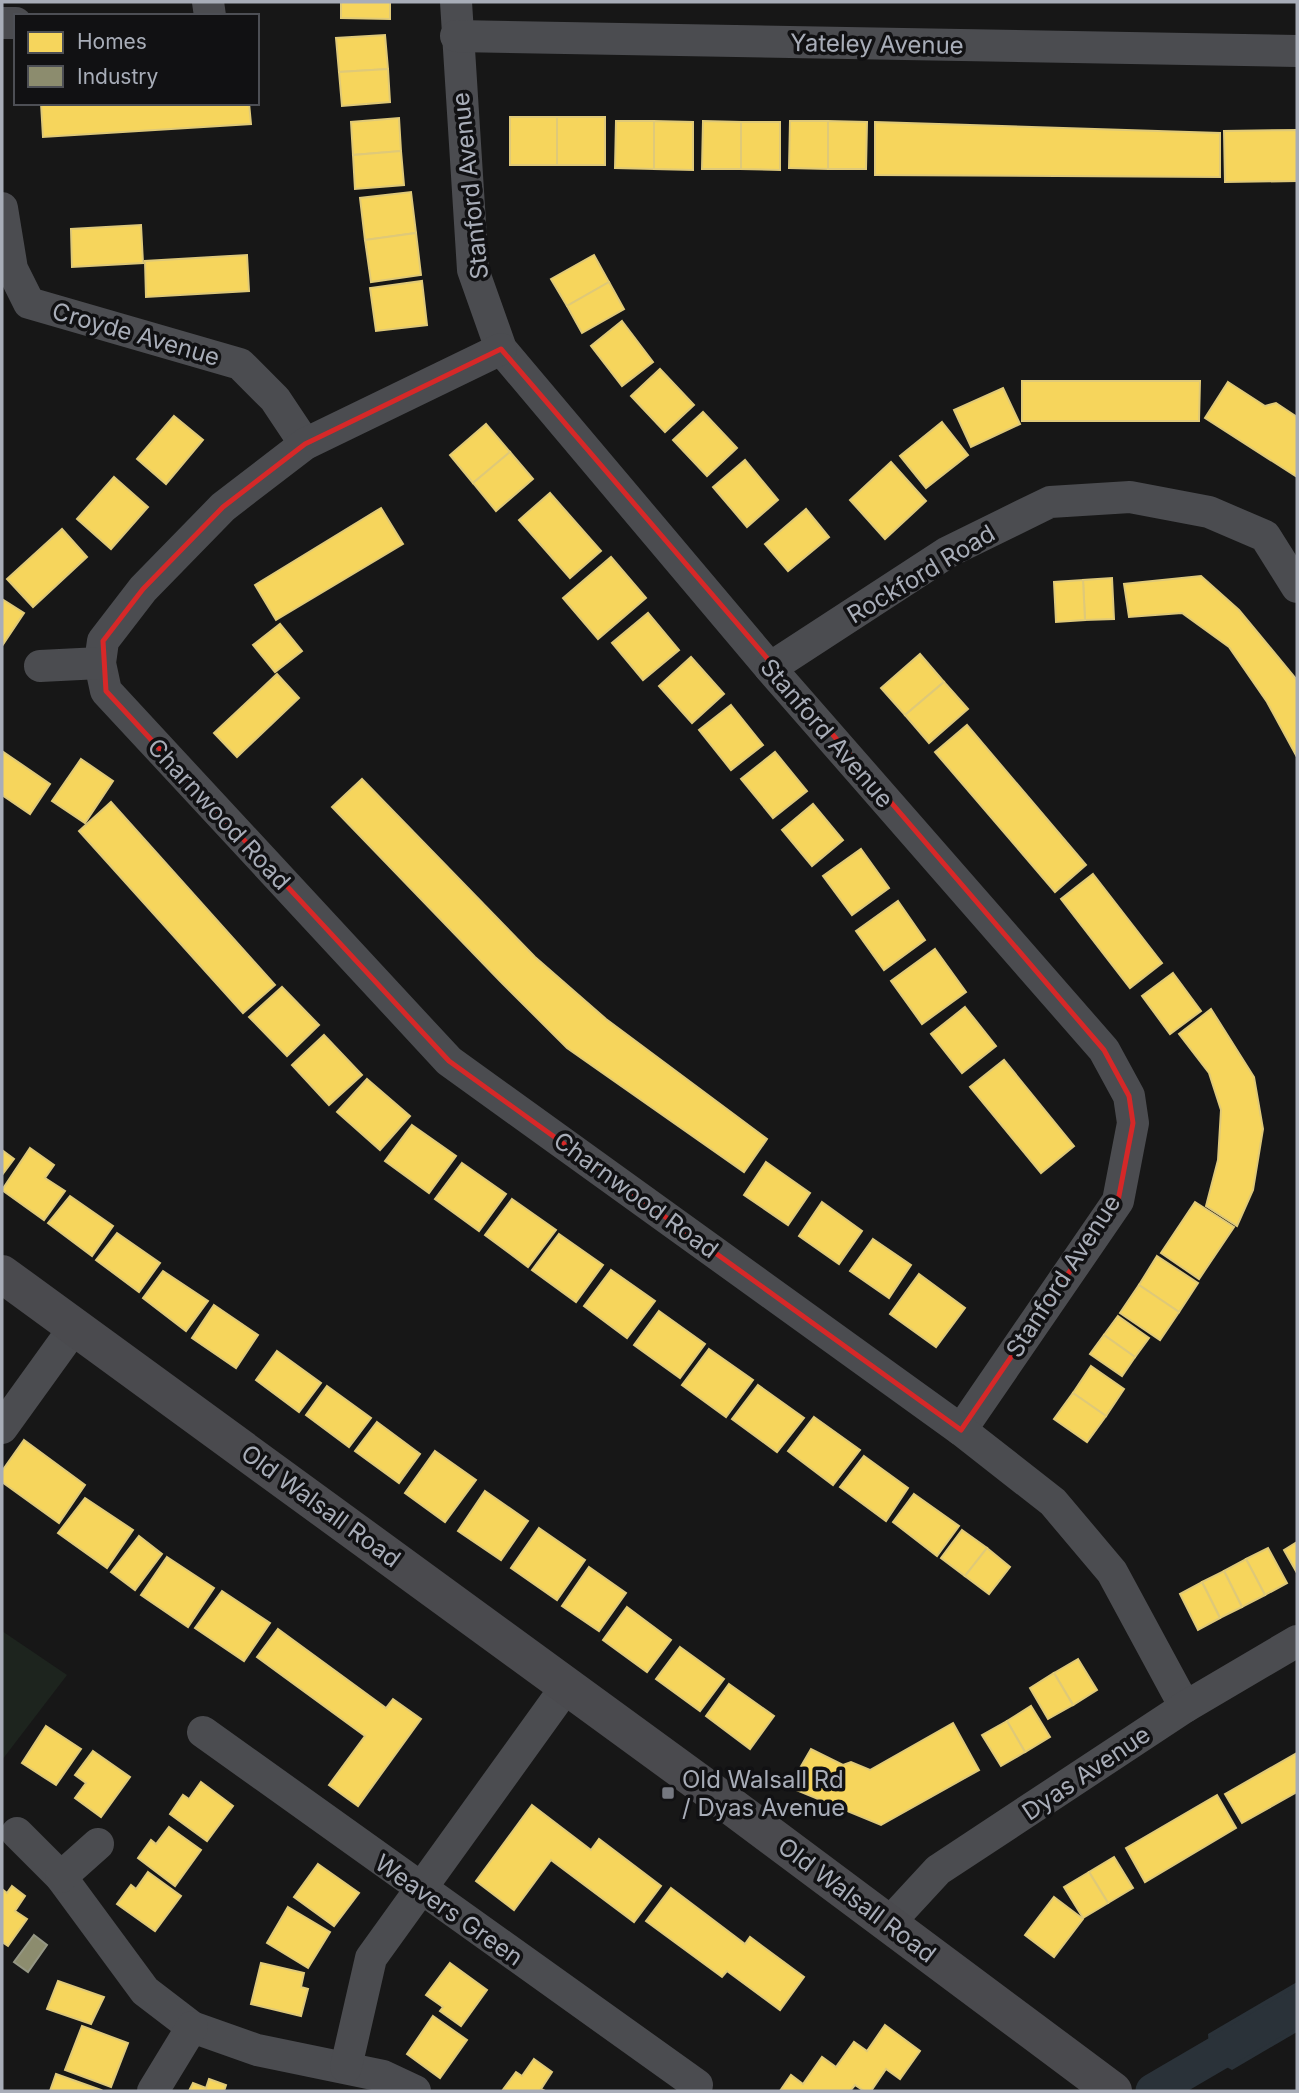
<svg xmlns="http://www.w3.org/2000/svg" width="1299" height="2093" font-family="Inter,sans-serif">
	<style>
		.green { fill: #1d241e }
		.water { fill: #2a3239 }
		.homes { fill: #f6d55c; stroke: #dfc978; stroke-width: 2 }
		.industry { fill: #8c8c6e; stroke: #949684; stroke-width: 2 }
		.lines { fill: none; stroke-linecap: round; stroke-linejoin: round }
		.canal { stroke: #2a3239; stroke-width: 35 }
		.minor { stroke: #4b4c50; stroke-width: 32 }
		.secondary { stroke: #4a4a4e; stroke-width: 38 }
		.marked { fill: none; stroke: #d62828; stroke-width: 5; stroke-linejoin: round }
		.poi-dot { fill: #757880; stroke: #111113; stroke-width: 2.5 }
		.labels { text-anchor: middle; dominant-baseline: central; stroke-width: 7; stroke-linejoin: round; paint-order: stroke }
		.street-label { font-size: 24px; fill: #a8adb8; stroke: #111113 }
		.poi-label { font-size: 24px; fill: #a8adb8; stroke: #111113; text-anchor: start }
	</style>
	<rect width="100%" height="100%" fill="#171717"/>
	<path class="green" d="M 2,1631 L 67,1675 L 2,1760 Z"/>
	<path class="water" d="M 1297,1982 L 1297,2032 L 1232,2070 L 1210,2058 L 1208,2034 Z"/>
	<g class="homes">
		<path d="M 341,2 L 390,2 L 390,19 L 341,18 Z"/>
		<path d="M 385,35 L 388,69 L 339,72 L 336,38 Z"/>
		<path d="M 388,69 L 390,102 L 342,106 L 339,72 Z"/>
		<path d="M 41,103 L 249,103 L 251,124 L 43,137 Z"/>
		<rect x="510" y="117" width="47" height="48"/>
		<rect x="557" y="117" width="48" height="48"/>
		<path d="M 399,118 L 401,151 L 353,155 L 351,122 Z"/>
		<path d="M 616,121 L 654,121 L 654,169 L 615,168 Z"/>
		<path d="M 654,121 L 693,122 L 693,170 L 654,169 Z"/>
		<path d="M 703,121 L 741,122 L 741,169 L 702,169 Z"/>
		<path d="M 790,121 L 828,121 L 828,169 L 789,168 Z"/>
		<path d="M 828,121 L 867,122 L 866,169 L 828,169 Z"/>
		<path d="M 741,122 L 780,122 L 780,170 L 741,169 Z"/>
		<path d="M 875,122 L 1220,133 L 1220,177 L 875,175 Z"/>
		<path d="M 1297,130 L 1297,181 L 1225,182 L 1224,131 Z"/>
		<path d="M 401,151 L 404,185 L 355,189 L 353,155 Z"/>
		<path d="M 411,192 L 416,233 L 365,240 L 360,198 Z"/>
		<path d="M 141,225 L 143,263 L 72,267 L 71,229 Z"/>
		<path d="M 416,233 L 421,275 L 371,282 L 365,240 Z"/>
		<path d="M 247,255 L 249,291 L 146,297 L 145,261 Z"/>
		<path d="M 594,255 L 609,282 L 567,306 L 551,279 Z"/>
		<path d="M 422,281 L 427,325 L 376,331 L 370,288 Z"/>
		<path d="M 609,282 L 624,309 L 582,333 L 567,306 Z"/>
		<path d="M 622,321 L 653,362 L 622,386 L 591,346 Z"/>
		<path d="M 660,369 L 694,405 L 665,432 L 631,396 Z"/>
		<path d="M 1022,381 L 1200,381 L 1199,421 L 1022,421 Z"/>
		<path d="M 1228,382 L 1265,406 L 1276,403 L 1297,417 L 1297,477 L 1205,418 Z"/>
		<path d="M 1003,388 L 1020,424 L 971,447 L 954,410 Z"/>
		<path d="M 703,412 L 737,448 L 707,476 L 673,440 Z"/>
		<path d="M 174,416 L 203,440 L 166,484 L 137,459 Z"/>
		<path d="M 942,422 L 968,455 L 926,488 L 900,456 Z"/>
		<path d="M 486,424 L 510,452 L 473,483 L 450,455 Z"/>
		<path d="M 510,452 L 533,479 L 496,511 L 473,483 Z"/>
		<path d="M 745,460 L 778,500 L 747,527 L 713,487 Z"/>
		<path d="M 891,462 L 926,501 L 885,539 L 850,500 Z"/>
		<path d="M 114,477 L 148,507 L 111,549 L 77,519 Z"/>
		<path d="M 550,493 L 601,551 L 570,578 L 519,520 Z"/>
		<path d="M 381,508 L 403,544 L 276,620 L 255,585 Z"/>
		<path d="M 806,509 L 829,537 L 788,571 L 765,544 Z"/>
		<path d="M 62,529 L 87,557 L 33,607 L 7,579 Z"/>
		<path d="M 611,557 L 646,598 L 598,639 L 563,598 Z"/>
		<path d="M 1201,576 L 1239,610 L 1297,680 L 1297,757 L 1267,702 L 1229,647 L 1182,613 L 1129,617 L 1124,584 Z"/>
		<path d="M 1112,578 L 1114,619 L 1085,620 L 1083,580 Z"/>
		<path d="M 1083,580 L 1085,620 L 1056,622 L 1054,582 Z"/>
		<path d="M 2,599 L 24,613 L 2,646 Z"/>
		<path d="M 648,613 L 679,650 L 643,680 L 612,643 Z"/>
		<path d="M 280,624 L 302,651 L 275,672 L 253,645 Z"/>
		<path d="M 920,654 L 944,682 L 905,715 L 881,688 Z"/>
		<path d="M 691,657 L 724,694 L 692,723 L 659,686 Z"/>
		<path d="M 277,674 L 299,698 L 237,757 L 214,733 Z"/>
		<path d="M 944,682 L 968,709 L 929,743 L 905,715 Z"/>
		<path d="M 731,705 L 763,745 L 731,770 L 699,730 Z"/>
		<path d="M 967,725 L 1086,865 L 1055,892 L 935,752 Z"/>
		<path d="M 2,751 L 50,784 L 30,814 L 2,795 Z"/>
		<path d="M 775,752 L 807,791 L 773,818 L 741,779 Z"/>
		<path d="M 81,759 L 113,781 L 85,823 L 52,801 Z"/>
		<path d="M 362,779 L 535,957 L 606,1019 L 767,1139 L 744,1172 L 567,1048 L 500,981 L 332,807 Z"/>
		<path d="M 111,802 L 275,985 L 243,1013 L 79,831 Z"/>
		<path d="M 813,804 L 843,840 L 812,866 L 782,830 Z"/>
		<path d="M 861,849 L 889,888 L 852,915 L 823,876 Z"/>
		<path d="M 1093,874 L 1162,963 L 1130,988 L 1061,899 Z"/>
		<path d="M 898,901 L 925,940 L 884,970 L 856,931 Z"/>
		<path d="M 935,949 L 966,992 L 922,1024 L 891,981 Z"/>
		<path d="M 1173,973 L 1201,1011 L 1170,1034 L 1142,996 Z"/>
		<path d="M 282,987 L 319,1025 L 287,1056 L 249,1017 Z"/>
		<path d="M 965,1007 L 996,1046 L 962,1073 L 931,1034 Z"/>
		<path d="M 1211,1009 L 1254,1077 L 1263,1129 L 1253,1190 L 1237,1226 L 1206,1206 L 1218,1160 L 1221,1110 L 1209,1073 L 1179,1034 Z"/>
		<path d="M 324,1035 L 362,1075 L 329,1105 L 292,1065 Z"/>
		<path d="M 1004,1060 L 1074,1146 L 1041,1173 L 970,1087 Z"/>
		<path d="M 367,1079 L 410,1116 L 380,1150 L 337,1112 Z"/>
		<path d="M 412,1125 L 456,1156 L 429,1193 L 385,1161 Z"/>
		<path d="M 30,1148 L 54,1165 L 45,1178 L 65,1191 L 44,1220 L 2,1190 Z"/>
		<path d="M 2,1150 L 14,1159 L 2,1175 Z"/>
		<path d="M 766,1162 L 810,1193 L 788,1225 L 744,1195 Z"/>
		<path d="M 462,1163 L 506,1194 L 479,1231 L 435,1199 Z"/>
		<path d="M 70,1196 L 113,1226 L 92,1256 L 48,1223 Z"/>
		<path d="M 512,1199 L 556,1230 L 528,1267 L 485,1235 Z"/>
		<path d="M 822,1202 L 862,1231 L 839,1264 L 799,1236 Z"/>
		<path d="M 1195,1202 L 1234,1227 L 1199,1279 L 1161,1253 Z"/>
		<path d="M 117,1233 L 160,1263 L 139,1292 L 96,1260 Z"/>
		<path d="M 559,1234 L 603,1265 L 576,1302 L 532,1270 Z"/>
		<path d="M 873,1239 L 911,1265 L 889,1298 L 850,1271 Z"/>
		<path d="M 1157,1256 L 1198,1283 L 1179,1312 L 1139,1285 Z"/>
		<path d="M 611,1270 L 655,1301 L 627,1338 L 584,1306 Z"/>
		<path d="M 163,1271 L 208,1301 L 186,1331 L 143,1298 Z"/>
		<path d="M 919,1274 L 965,1308 L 936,1347 L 890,1314 Z"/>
		<path d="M 1139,1285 L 1179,1312 L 1160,1340 L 1120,1313 Z"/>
		<path d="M 214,1305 L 258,1335 L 236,1368 L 192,1338 Z"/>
		<path d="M 659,1311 L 705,1344 L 680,1378 L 634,1345 Z"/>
		<path d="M 1118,1316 L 1149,1338 L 1135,1357 L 1104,1335 Z"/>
		<path d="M 1104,1335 L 1135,1357 L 1122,1376 L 1090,1354 Z"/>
		<path d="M 709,1349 L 753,1380 L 726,1417 L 682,1385 Z"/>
		<path d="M 277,1351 L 321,1383 L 299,1412 L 256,1380 Z"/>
		<path d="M 1091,1366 L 1124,1389 L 1106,1416 L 1073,1393 Z"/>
		<path d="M 758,1385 L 804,1418 L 777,1452 L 732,1419 Z"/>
		<path d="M 327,1386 L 371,1418 L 349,1447 L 306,1415 Z"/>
		<path d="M 1073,1393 L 1106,1416 L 1087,1442 L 1054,1419 Z"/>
		<path d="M 814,1417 L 860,1450 L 833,1485 L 788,1451 Z"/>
		<path d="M 377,1422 L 420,1454 L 399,1483 L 355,1451 Z"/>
		<path d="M 24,1440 L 85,1485 L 59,1523 L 2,1482 L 2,1471 Z"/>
		<path d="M 435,1451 L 476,1480 L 445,1522 L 405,1493 Z"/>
		<path d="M 864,1456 L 908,1488 L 886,1521 L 840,1487 Z"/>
		<path d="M 485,1491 L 528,1521 L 501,1560 L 458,1531 Z"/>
		<path d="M 914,1494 L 959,1526 L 937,1556 L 893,1522 Z"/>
		<path d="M 85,1498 L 133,1530 L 107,1568 L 58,1533 Z"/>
		<path d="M 539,1528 L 585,1560 L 557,1600 L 511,1568 Z"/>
		<path d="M 962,1530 L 987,1548 L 965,1576 L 941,1558 Z"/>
		<path d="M 139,1536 L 162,1554 L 135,1590 L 111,1572 Z"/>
		<path d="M 1297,1542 L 1297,1573 L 1284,1550 Z"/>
		<path d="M 987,1548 L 1010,1567 L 989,1594 L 965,1576 Z"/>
		<path d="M 1268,1548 L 1287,1583 L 1265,1595 L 1246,1559 Z"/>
		<path d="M 167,1557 L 214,1588 L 188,1627 L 141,1595 Z"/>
		<path d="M 1246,1559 L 1265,1595 L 1242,1607 L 1224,1571 Z"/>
		<path d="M 589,1567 L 626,1593 L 599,1631 L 562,1606 Z"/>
		<path d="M 1224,1571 L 1242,1607 L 1220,1618 L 1202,1582 Z"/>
		<path d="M 1202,1582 L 1220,1618 L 1198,1630 L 1180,1594 Z"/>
		<path d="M 222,1591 L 270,1623 L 244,1661 L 195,1628 Z"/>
		<path d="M 627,1607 L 671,1640 L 647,1672 L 603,1640 Z"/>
		<path d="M 278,1629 L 386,1708 L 393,1699 L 421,1719 L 358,1806 L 329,1785 L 365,1736 L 257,1657 Z"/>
		<path d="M 680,1647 L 724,1679 L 700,1711 L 656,1679 Z"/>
		<path d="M 1078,1659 L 1097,1690 L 1073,1705 L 1054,1673 Z"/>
		<path d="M 1054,1673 L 1073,1705 L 1048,1719 L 1030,1688 Z"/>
		<path d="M 729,1684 L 774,1716 L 750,1749 L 706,1716 Z"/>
		<path d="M 1031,1706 L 1050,1737 L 1025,1752 L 1007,1721 Z"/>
		<path d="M 1007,1721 L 1025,1752 L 1001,1766 L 982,1735 Z"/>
		<path d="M 953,1723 L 979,1770 L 881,1825 L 789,1787 L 811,1749 L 843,1765 L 851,1762 L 870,1770 Z"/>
		<path d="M 46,1726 L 81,1749 L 56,1785 L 22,1763 Z"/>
		<path d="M 93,1751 L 130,1777 L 101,1817 L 75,1798 L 86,1783 L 75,1775 Z"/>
		<path d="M 1297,1753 L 1297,1792 L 1242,1823 L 1225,1794 Z"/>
		<path d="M 201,1782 L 233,1806 L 207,1841 L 170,1814 L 183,1795 L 189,1799 Z"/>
		<path d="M 1217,1795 L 1236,1828 L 1145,1882 L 1126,1848 Z"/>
		<path d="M 532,1805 L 591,1850 L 599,1839 L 661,1886 L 634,1922 L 551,1860 L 514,1910 L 476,1881 Z"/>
		<path d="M 169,1827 L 201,1850 L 175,1886 L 138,1858 L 151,1840 L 156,1844 Z"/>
		<path d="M 1114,1857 L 1133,1888 L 1108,1903 L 1089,1872 Z"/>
		<path d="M 318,1864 L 359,1893 L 334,1926 L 294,1897 Z"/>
		<path d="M 148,1872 L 181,1896 L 155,1931 L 117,1904 L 131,1885 L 136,1889 Z"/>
		<path d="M 1089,1872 L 1108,1903 L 1083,1918 L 1064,1887 Z"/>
		<path d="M 12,1886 L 25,1896 L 15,1911 L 27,1919 L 8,1946 L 2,1942 L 2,1889 L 7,1893 Z"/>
		<path d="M 671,1888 L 745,1944 L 750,1937 L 804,1977 L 780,2010 L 727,1971 L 722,1977 L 646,1921 Z"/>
		<path d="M 1054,1897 L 1083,1919 L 1054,1957 L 1025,1935 Z"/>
		<path d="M 288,1907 L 330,1932 L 308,1968 L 267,1943 Z"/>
		<path d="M 261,1963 L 304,1973 L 301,1987 L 308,1989 L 301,2016 L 251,2004 Z"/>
		<path d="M 450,1963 L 487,1990 L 461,2026 L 440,2011 L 443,2007 L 426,1995 Z"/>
		<path d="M 58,1981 L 104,1997 L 91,2024 L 47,2009 Z"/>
		<path d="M 433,2016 L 467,2040 L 440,2078 L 407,2054 Z"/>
		<path d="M 885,2025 L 920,2051 L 900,2079 L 886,2069 L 871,2091 L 864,2091 L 855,2085 L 850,2091 L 780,2091 L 791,2075 L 803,2084 L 822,2057 L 836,2067 L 854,2042 L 867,2051 Z"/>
		<path d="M 82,2026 L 128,2043 L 111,2087 L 65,2070 Z"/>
		<path d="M 534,2059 L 552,2072 L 541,2089 L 545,2091 L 502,2091 L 516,2072 L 522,2076 Z"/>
		<path d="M 56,2074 L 101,2090 L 100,2091 L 50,2091 Z"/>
		<path d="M 209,2079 L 226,2085 L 224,2091 L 189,2091 L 193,2083 L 206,2088 Z"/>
	</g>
	<path class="industry" d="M 34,1935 L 47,1945 L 28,1972 L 14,1962 Z"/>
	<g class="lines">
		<path class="canal" d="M 1153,2091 L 1297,2007"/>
		<g class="minor">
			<path d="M 208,2 L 210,16"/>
			<path d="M 456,2 L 473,270 L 501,349 L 770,668 L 1104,1050 L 1129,1096 L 1133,1123 L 1118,1201 L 961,1430"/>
			<path d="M 2,23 L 16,23"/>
			<path d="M 456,36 L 1297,51"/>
			<path d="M 2,208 L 12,269 L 29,303 L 240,364 L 275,399 L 305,444"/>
			<path d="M 501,349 L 305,444 L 223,507 L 143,589 L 103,641 L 100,663 L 106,691 L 449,1061 L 961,1430 L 1053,1502 L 1112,1572 L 1185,1707"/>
			<path d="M 40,666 L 100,663"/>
			<path d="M 770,668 L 948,552 L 1050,502 L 1130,497 L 1209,512 L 1265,536 L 1297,587"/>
			<path d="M 2,1428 L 74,1328"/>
			<path d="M 203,1732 L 697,2085"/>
			<path d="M 17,1833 L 61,1877 L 145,1991 L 192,2027 L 257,2050 L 383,2076 L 415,2091"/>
			<path d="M 61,1877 L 98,1844"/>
			<path d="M 889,1923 L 938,1870 L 1185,1707 L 1297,1641"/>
			<path d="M 346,2067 L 371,1958 L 566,1687"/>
			<path d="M 153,2091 L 192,2027"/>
		</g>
		<path class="secondary" d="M 2,1274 L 731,1806 L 1113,2091"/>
	</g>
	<path class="marked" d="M 501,349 L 1104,1050 L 1129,1096 L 1133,1123 L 1118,1201 L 961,1430 L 449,1061 L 106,691 L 103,641 L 143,589 L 223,507 L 305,444 Z"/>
	<rect class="poi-dot" x="661" y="1786" width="14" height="14" rx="3.5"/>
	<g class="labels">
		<g class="street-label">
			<text transform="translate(877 44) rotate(1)">Yateley Avenue</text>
			<text transform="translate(470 186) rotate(-96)">Stanford Avenue</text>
			<text transform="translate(136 334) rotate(16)">Croyde Avenue</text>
			<text transform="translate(921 574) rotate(-31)">Rockford Road</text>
			<text transform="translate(827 733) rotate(49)">Stanford Avenue</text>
			<text transform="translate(219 814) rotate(47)">Charnwood Road</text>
			<text transform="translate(636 1195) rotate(36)">Charnwood Road</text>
			<text transform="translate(1063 1276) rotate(-57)">Stanford Avenue</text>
			<text transform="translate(321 1506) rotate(36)">Old Walsall Road</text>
			<text transform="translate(1086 1773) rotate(-34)">Dyas Avenue</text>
			<text transform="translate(857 1900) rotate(37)">Old Walsall Road</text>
			<text transform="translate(449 1910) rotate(35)">Weavers Green</text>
		</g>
		<g class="poi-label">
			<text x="682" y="1779">Old Walsall Rd<tspan x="682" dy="28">/ Dyas Avenue</tspan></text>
		</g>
	</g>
	<rect width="1299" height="2093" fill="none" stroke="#a8adb8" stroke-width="7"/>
	<rect x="14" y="14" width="245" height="91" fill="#111113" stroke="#4d4f55" stroke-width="2"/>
	<rect x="28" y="32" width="35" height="21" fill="#f6d55c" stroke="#4d4f55" stroke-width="2"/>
	<text x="77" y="49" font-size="21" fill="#a8adb8">Homes</text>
	<rect x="28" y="66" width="35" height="21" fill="#8c8c6e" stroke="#4d4f55" stroke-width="2"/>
	<text x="77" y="84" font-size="21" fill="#a8adb8">Industry</text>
</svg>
